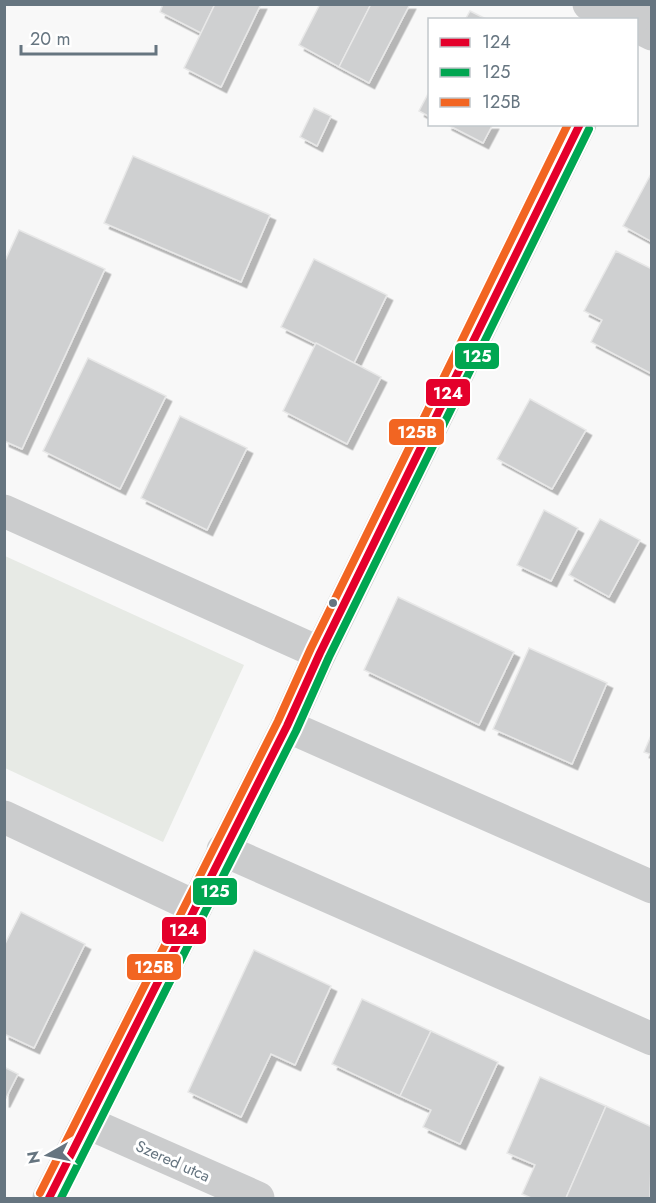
<svg xmlns="http://www.w3.org/2000/svg" width="656" height="1203" font-family="Jost,sans-serif">
	<style>
		.green { fill: #e7eae5 }
		.building { fill: #cfd0d1; stroke: #e8e8e8; stroke-width: 1.5; filter: url(#shadow) }
		.lines { fill: none; stroke-linecap: round; stroke-linejoin: round }
		.minor { stroke: #cbcccd; stroke-width: 33 }
		.tertiary { stroke: #cbcccd; stroke-width: 33 }
		.bus-1-casing { stroke: #fff; stroke-width: 12 }
		.bus-2-casing { stroke: #fff; stroke-width: 12 }
		.bus-3-casing { stroke: #fff; stroke-width: 12 }
		.bus-1 { stroke: #e4002b; stroke-width: 8 }
		.bus-2 { stroke: #00a651; stroke-width: 8 }
		.bus-3 { stroke: #f26522; stroke-width: 8 }
		.bus-dot { fill: #667580; stroke: #fff; stroke-width: 2 }
		.labels { text-anchor: middle; dominant-baseline: central; stroke-width: 6; stroke-linejoin: round; paint-order: stroke }
		.street-label { font-size: 16px; fill: #667580; stroke: #fff }
		.line-badge { stroke: #fff; stroke-width: 2 }
		.badge-label { font-size: 16px; text-anchor: middle; font-weight: bold; fill: #fff }
	</style>
	<defs>
		<filter id="shadow"><feDropShadow dx="5.5" dy="5.5" stdDeviation="0" flood-color="#0004"/></filter>
	</defs>
	<rect width="100%" height="100%" fill="#f8f8f8"/>
	<path class="green" d="M 5,556 L 244,665 L 163,842 L 5,768 Z"/>
	<g class="building">
		<path d="M 163,4 L 215,4 L 201,33 L 160,12 Z"/>
		<path d="M 215,4 L 261,4 L 221,87 L 184,68 Z"/>
		<path d="M 320,4 L 371,4 L 339,67 L 299,45 Z"/>
		<path d="M 371,4 L 410,4 L 369,83 L 339,67 Z"/>
		<path d="M 470,11 L 488,20 L 465,20 Z"/>
		<path d="M 430,90 L 430,117 L 419,111 Z"/>
		<path d="M 314,108 L 331,116 L 317,146 L 300,137 Z"/>
		<path d="M 446,124 L 493,124 L 483,143 Z"/>
		<path d="M 133,156 L 270,215 L 241,282 L 104,223 Z"/>
		<path d="M 652,172 L 652,242 L 623,226 Z"/>
		<path d="M 19,230 L 105,269 L 22,449 L 4,441 L 4,263 Z"/>
		<path d="M 616,251 L 652,269 L 652,374 L 591,342 L 602,320 L 584,311 Z"/>
		<path d="M 314,259 L 387,295 L 354,363 L 281,327 Z"/>
		<path d="M 316,343 L 381,377 L 347,444 L 283,411 Z"/>
		<path d="M 88,358 L 166,396 L 120,489 L 43,451 Z"/>
		<path d="M 530,399 L 586,430 L 552,489 L 497,459 Z"/>
		<path d="M 180,416 L 247,448 L 207,530 L 141,498 Z"/>
		<path d="M 544,510 L 578,528 L 551,581 L 517,565 Z"/>
		<path d="M 600,519 L 640,540 L 609,597 L 569,575 Z"/>
		<path d="M 398,597 L 514,652 L 479,725 L 364,670 Z"/>
		<path d="M 529,648 L 607,683 L 572,764 L 493,729 Z"/>
		<path d="M 652,733 L 652,755 L 644,752 Z"/>
		<path d="M 21,912 L 85,944 L 34,1048 L 4,1034 L 4,946 Z"/>
		<path d="M 254,950 L 331,986 L 295,1065 L 271,1054 L 241,1117 L 188,1092 Z"/>
		<path d="M 362,999 L 431,1031 L 400,1096 L 332,1064 Z"/>
		<path d="M 431,1031 L 498,1062 L 460,1144 L 423,1127 L 431,1110 L 400,1096 Z"/>
		<path d="M 4,1067 L 18,1074 L 4,1102 Z"/>
		<path d="M 540,1077 L 606,1106 L 566,1198 L 531,1198 L 522,1194 L 535,1165 L 507,1153 Z"/>
		<path d="M 606,1106 L 652,1127 L 650,1198 L 566,1198 Z"/>
	</g>
	<g class="lines">
		<g class="minor">
			<path d="M 589,4 L 622,20"/>
			<path d="M 636,26 L 652,34"/>
			<path d="M 4,511 L 320,653"/>
			<path d="M 287,726 L 652,887"/>
			<path d="M 4,817 L 196,907"/>
			<path d="M 223,850 L 652,1039"/>
			<path d="M 88,1123 L 258,1198"/>
		</g>
		<g class="tertiary">
			<path d="M 632,20 L 639,4"/>
			<path d="M 49,1198 L 287,726 L 320,653 L 580,124"/>
		</g>
		<defs>
			<path id="bus-1" d="M 49,1198 L 287,726 L 320,653 L 580,124"/>
			<path id="bus-2" d="M 61,1198 L 296,731 L 329,657 L 589,129"/>
			<path id="bus-3" d="M 40,1193 L 278,721 L 311,648 L 568,124"/>
		</defs>
		<use href="#bus-1" class="bus-1-casing"/>
		<use href="#bus-2" class="bus-2-casing"/>
		<use href="#bus-3" class="bus-3-casing"/>
		<use href="#bus-1" class="bus-1"/>
		<use href="#bus-2" class="bus-2"/>
		<use href="#bus-3" class="bus-3"/>
	</g>
	<circle class="bus-dot" cx="333" cy="603" r="5"/>
	<g class="labels">
		<g class="street-label">
			<text transform="translate(173 1161) rotate(24)">Szered utca</text>
		</g>
	</g>
	<g class="line-badge">
		<rect x="454" y="342" width="46" height="28" rx="6" fill="#00a651"/>
		<rect x="425" y="378" width="46" height="29" rx="6" fill="#e4002b"/>
		<rect x="388" y="418" width="57" height="28" rx="6" fill="#f26522"/>
		<rect x="192" y="877" width="46" height="29" rx="6" fill="#00a651"/>
		<rect x="161" y="916" width="46" height="29" rx="6" fill="#e4002b"/>
		<rect x="126" y="953" width="56" height="28" rx="6" fill="#f26522"/>
	</g>
	<g class="badge-label">
		<text x="477" y="362">125</text>
		<text x="448" y="399">124</text>
		<text x="417" y="438">125B</text>
		<text x="215" y="897">125</text>
		<text x="184" y="936">124</text>
		<text x="154" y="973">125B</text>
	</g>
	<rect width="656" height="1203" fill="none" stroke="#667580" stroke-width="12"/>
	<rect x="428" y="18" width="210" height="108" fill="#ffffff" stroke="#c2c8cc" stroke-width="1.5"/>
	<rect x="440" y="38" width="30" height="9" fill="#e4002b" stroke="#c2c8cc" stroke-width="1.5"/>
	<text x="482" y="48" font-size="18" fill="#667580">124</text>
	<rect x="440" y="68" width="30" height="9" fill="#00a651" stroke="#c2c8cc" stroke-width="1.5"/>
	<text x="482" y="78" font-size="18" fill="#667580">125</text>
	<rect x="440" y="98" width="30" height="9" fill="#f26522" stroke="#c2c8cc" stroke-width="1.5"/>
	<text x="482" y="108" font-size="18" fill="#667580">125B</text>
	<g transform="translate(48 1155) rotate(261)" stroke="#ffffff" stroke-width="4.5" paint-order="stroke">
	<path d="M0-4.5L10 22L0 15L-10 22Z" fill="#667580"/>
	<text y="-9" font-size="16" font-weight="bold" text-anchor="middle" fill="#667580">N</text>
	</g>
	<path d="M21 45v9h135v-9" fill="none" stroke="#667580" stroke-width="3"/>
	<text x="30" y="45" font-size="18" fill="#667580" stroke="#ffffff" stroke-width="4.5" paint-order="stroke">20 m</text>
</svg>
